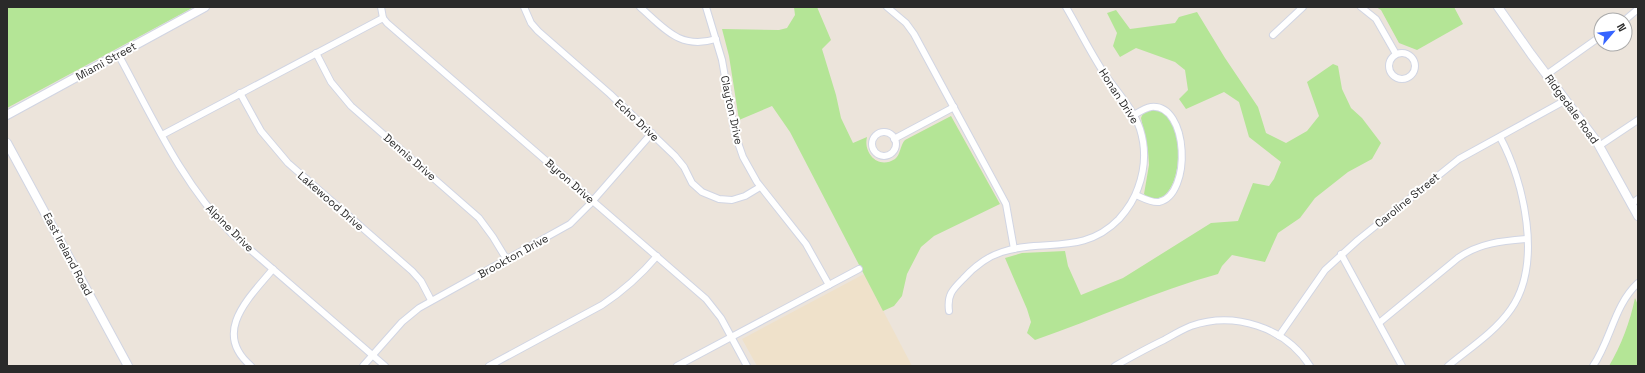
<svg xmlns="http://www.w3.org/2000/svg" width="1645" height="373" font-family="'Space Grotesk',sans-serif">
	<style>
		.education { fill: #efe1ca }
		.green { fill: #b4e596 }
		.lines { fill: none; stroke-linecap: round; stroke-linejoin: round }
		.street-casing { stroke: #d1d5e3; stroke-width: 8 }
		.secondary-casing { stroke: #d1d5e3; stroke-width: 10 }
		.street { stroke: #fff; stroke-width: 6 }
		.secondary { stroke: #fff; stroke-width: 8 }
		.labels { text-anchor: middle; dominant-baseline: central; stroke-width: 4; stroke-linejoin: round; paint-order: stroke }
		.street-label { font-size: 11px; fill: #2a2a2a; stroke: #fff }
	</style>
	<rect width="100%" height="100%" fill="#ece4db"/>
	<path class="education" d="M 864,274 L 912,366 L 757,366 L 742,339 Z"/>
	<g class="green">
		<path d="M 7,7 L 194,7 L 7,108 Z"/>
		<path d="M 794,7 L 817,7 L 831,40 L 822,49 L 836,95 L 841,118 L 853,143 L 867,137 C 863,153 878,170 895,159 C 901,154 900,145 905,140 L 951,116 L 1000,204 L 934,236 L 921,247 L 907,274 L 902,296 L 894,306 L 883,311 L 790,132 L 772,106 L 739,120 L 729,56 L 722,29 L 779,30 L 787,28 L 795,15 Z"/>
		<path d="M 1376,7 L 1454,7 L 1463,24 L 1417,50 L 1399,43 L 1381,10 Z"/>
		<path d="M 1116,10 L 1130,29 L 1175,23 L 1179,17 L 1197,12 L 1225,58 L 1258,107 L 1266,133 L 1286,143 L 1307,131 L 1319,116 L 1307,82 L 1333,64 L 1338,66 L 1342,89 L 1351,108 L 1362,118 L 1381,143 L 1372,159 L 1348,172 L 1315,198 L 1300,218 L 1278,233 L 1265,262 L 1232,255 L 1222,266 L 1218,274 C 1156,291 1096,319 1035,340 L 1027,333 L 1031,322 L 1027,309 L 1005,258 L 1022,253 L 1065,251 L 1068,266 L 1081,295 L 1123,278 L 1211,223 L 1238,221 L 1253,183 L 1269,186 L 1274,179 L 1281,162 L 1249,137 L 1239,102 L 1224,92 L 1186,109 L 1179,99 L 1188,90 L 1185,70 L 1175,62 L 1136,48 L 1120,57 L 1113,46 L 1117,33 L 1107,13 Z"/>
		<path d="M 1153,109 C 1157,110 1161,111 1165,114 C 1183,128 1183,185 1162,197 C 1158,199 1152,198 1147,198 L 1144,194 L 1149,165 L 1148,150 L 1141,118 C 1143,112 1147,111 1153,109 Z"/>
		<path d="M 1635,298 L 1638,305 L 1638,366 L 1609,366 C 1621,346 1630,322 1635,298 Z"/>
	</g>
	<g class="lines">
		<defs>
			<g id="street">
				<path d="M 381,7 L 383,18 L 387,23 L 706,299 L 721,318 L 747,366"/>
				<path d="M 524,7 L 531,23 L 538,31 L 610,94 L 675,156 L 684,167 L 692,183 L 702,192 L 719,199 L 732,200 L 745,196 L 760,187"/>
				<path d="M 640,7 C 665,29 680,50 716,39"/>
				<path d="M 706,7 L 722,60 L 735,134 L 743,157 L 757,182 L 806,244 L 829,285"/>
				<path d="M 887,7 L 906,23 L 914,34 L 999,191 L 1006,204 L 1014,249"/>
				<path d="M 1361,7 L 1376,19 L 1396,54"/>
				<path d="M 1625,20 L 1638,9"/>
				<path d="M 1273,35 L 1303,7"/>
				<circle cx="1402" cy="66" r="13"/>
				<path d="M 316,53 L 331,82 L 351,106 L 479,218 L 493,237 L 507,260"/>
				<path d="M 118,54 C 152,116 181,182 231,233 L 385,366"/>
				<path d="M 1546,75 L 1601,36"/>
				<path d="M 240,93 L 261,131 L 288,163 L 412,271 L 421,281 L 431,300"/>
				<path d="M 1134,115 C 1139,112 1145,108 1151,107 C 1189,103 1192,195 1159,202 C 1151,203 1143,198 1136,195"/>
				<circle cx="884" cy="144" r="12"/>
				<path d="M 162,135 L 383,18"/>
				<path d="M 894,139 L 954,107"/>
				<path d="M 1599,146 L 1638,120"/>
				<path d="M 1631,204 L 1638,199"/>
				<path d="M 1341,254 L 1402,366"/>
				<path d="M 949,311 C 947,295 952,290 963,279 C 974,267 986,257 1002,252 C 1044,238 1083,256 1119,219 C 1127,210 1134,200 1138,188 C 1145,169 1146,148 1140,129 C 1133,108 1116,91 1104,73 C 1090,52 1079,29 1066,7"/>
				<path d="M 1379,323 L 1458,258 C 1479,243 1502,241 1527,239"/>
				<path d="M 1279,336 L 1325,270 L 1358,240 L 1459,159 L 1566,100"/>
				<path d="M 251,366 C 211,332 250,297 273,269"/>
				<path d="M 363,366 L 402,322 L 419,308 L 570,224 L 589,205 L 652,133"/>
				<path d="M 489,366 L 602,305 C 623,291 641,275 657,256"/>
				<path d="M 677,366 L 859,269"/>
				<path d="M 1115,366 C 1131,357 1147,348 1164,340 C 1173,335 1181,330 1191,326 C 1234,311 1285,327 1310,366"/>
				<path d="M 1448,366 C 1470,348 1495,332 1511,309 C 1543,263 1524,182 1500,137"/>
				<path d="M 1593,366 C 1611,340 1614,305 1638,283"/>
			</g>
			<g id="secondary">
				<path d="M 1498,7 L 1531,54 L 1597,142 L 1638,216"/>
				<path d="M 7,115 L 205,7"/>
				<path d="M 7,143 L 128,366"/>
			</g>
		</defs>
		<use href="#street" class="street-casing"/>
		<use href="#secondary" class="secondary-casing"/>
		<use href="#street" class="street"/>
		<use href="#secondary" class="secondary"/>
	</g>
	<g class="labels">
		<g class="street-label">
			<text transform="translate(106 61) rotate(-29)">Miami Street</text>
			<text transform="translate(1119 96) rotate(57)">Honan Drive</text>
			<text transform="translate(1572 109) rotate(54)">Ridgedale Road</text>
			<text transform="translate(732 110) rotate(78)">Clayton Drive</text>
			<text transform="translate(637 120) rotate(43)">Echo Drive</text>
			<text transform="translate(410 157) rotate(41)">Dennis Drive</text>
			<text transform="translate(570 181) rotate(41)">Byron Drive</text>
			<text transform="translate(1407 200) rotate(-39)">Caroline Street</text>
			<text transform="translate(331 201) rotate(41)">Lakewood Drive</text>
			<text transform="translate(230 228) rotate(45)">Alpine Drive</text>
			<text transform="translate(68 254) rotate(62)">East Ireland Road</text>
			<text transform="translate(513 256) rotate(-29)">Brookton Drive</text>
		</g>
	</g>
	<rect width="1645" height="373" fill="none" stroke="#2a2a2a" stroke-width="16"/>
	<g transform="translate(1613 32) rotate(62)"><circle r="19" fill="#ffffff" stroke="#aaaaaa"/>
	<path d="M0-3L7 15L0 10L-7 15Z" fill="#3664ff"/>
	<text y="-6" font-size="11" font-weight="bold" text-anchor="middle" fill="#2a2a2a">N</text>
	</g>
</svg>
